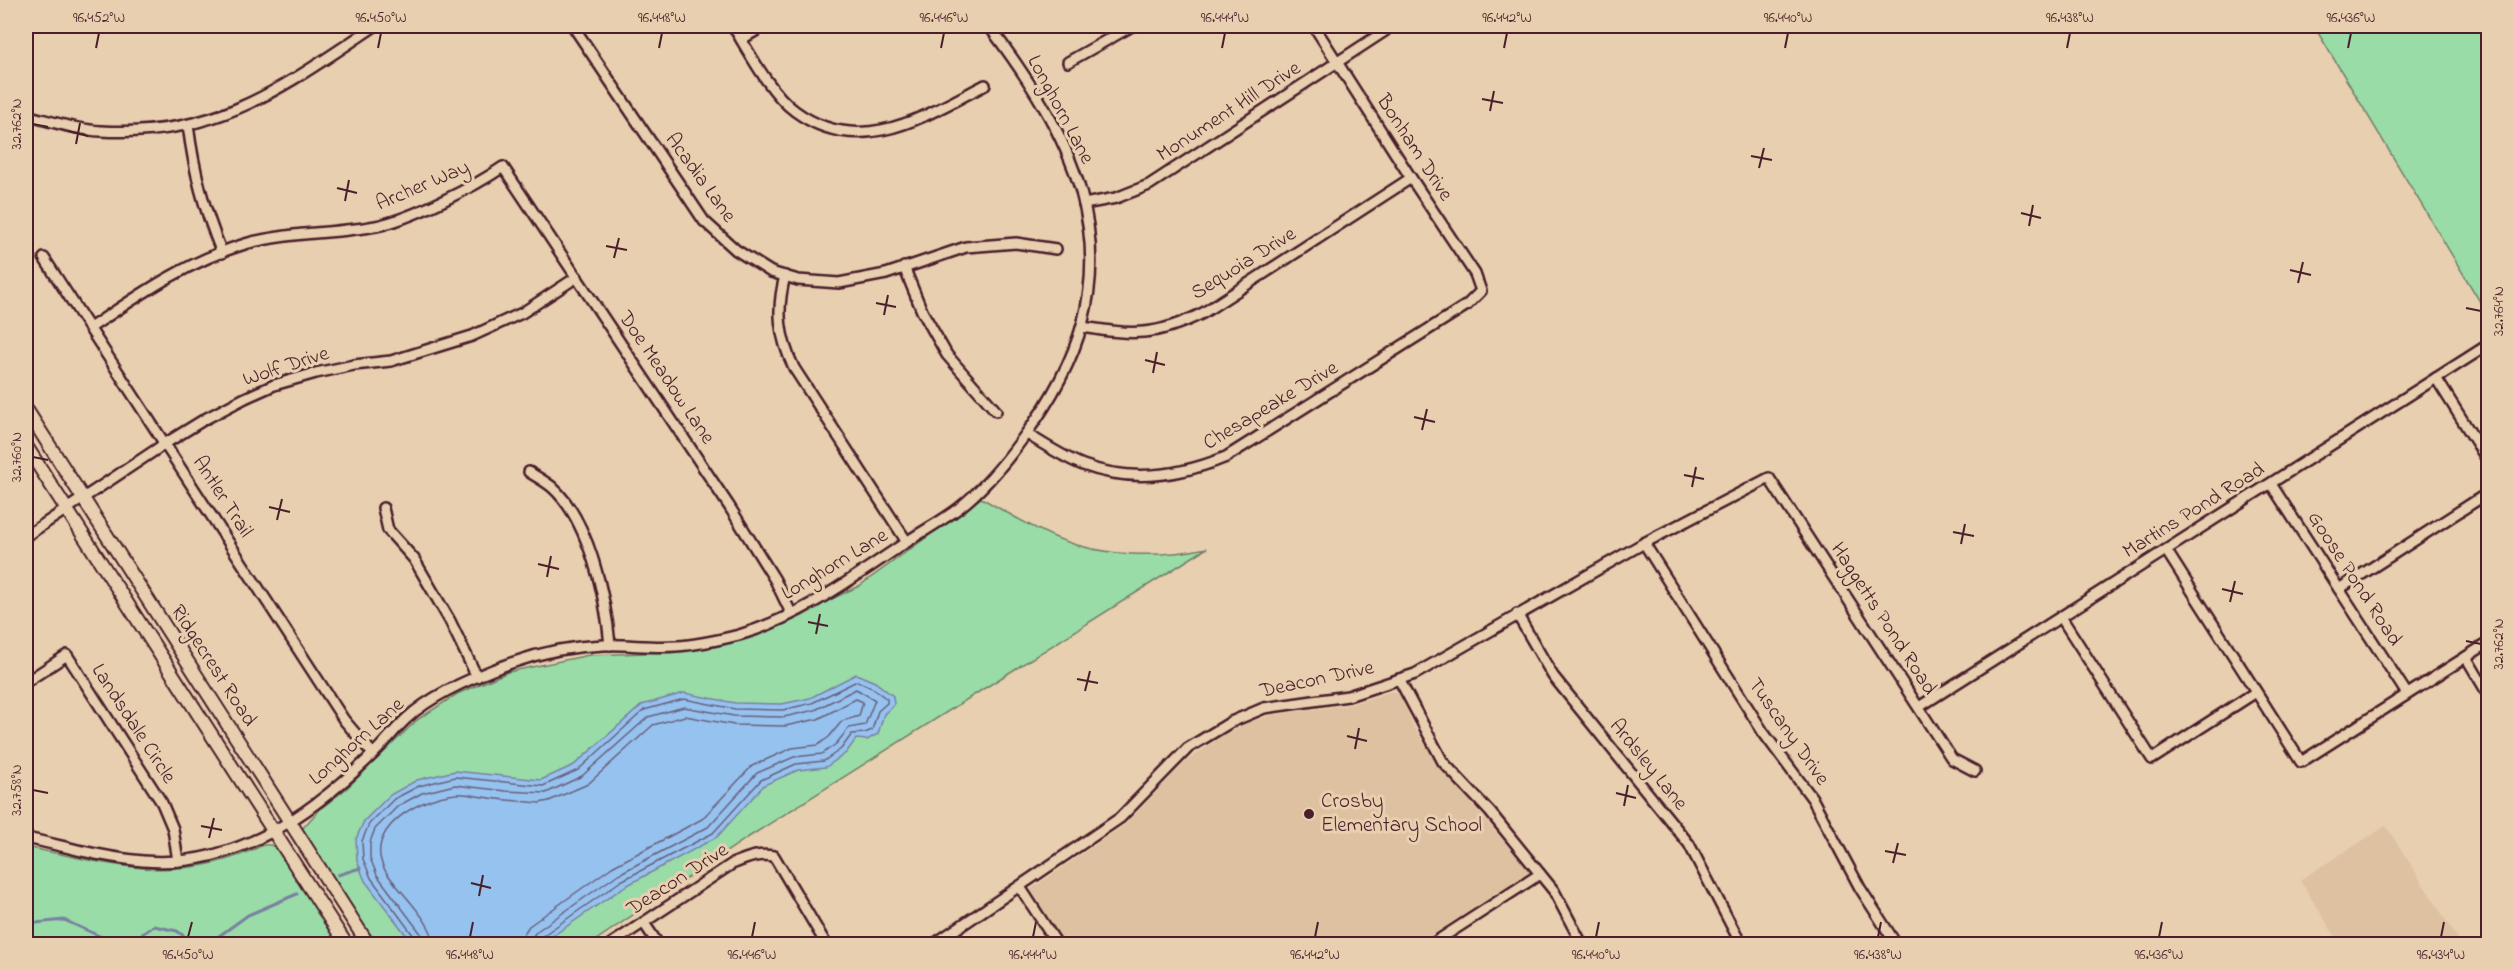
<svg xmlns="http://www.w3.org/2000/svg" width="2514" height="970" font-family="'Indie Flower',sans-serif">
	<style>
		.built { fill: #ddc1a0 }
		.green { fill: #99dca7; stroke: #727e69; stroke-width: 1.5 }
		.water { fill: #96c2f0; stroke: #7881a1; stroke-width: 1.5 }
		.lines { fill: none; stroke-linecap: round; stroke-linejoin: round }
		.shore { stroke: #68607a; stroke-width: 1.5 }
		.stream { stroke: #7881a1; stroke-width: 3 }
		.minor-casing { stroke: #4a1f2b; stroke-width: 14 }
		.secondary-casing { stroke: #4a1f2b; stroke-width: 16 }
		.minor { stroke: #e7cfaf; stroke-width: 9 }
		.secondary { stroke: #e7cfaf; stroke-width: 12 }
		.ticks { fill: none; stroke: #4a1f2b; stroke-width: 2 }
		.poi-dot { fill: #4a1f2b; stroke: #e7cfaf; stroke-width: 2 }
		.labels { text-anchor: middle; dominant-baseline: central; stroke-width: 6; stroke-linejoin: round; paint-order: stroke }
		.street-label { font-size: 21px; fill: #4a1f2b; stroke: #e7cfaf }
		.poi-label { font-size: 21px; fill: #4a1f2b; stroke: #e7cfaf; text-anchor: start }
		.neatline { fill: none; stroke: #4a1f2b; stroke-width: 2 }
		.ticks-label { font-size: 15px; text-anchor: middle; fill: #4a1f2b }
	</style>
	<rect width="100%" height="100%" fill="#e7cfaf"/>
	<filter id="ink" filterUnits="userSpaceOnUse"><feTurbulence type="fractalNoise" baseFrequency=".0167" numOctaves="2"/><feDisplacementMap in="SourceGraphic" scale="12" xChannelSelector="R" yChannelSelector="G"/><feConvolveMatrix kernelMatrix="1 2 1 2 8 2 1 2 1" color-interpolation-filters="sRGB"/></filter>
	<g filter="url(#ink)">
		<g class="built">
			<path d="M 1390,692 L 1397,692 L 1401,696 L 1413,726 L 1436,762 L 1530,872 L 1417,944 L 1064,944 L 1027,892 L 1126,824 L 1183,764 L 1222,736 L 1248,723 L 1272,715 L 1349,705 Z"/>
			<path d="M 2386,826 L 2461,944 L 2340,944 L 2300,880 Z"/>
		</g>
		<g class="green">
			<path d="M 2314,26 L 2488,26 L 2488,315 Z"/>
			<path d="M 981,498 C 1006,512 1032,528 1059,539 C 1104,557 1160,558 1207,548 L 747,838 L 590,944 L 373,944 L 303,836 L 302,829 L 319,810 L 347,788 L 417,720 L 457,694 L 508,672 L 589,655 L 675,652 L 722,643 L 765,631 L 859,586 Z"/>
			<path d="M 263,845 L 271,845 L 279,850 L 339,944 L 26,944 L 26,847 C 110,864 180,887 263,845 Z"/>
		</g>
		<path class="water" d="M 856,674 L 875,682 L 893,696 L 894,705 L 884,714 L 878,734 L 867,740 L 856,739 L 846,753 L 826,767 L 798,770 L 764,785 L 717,837 L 624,887 L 541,944 L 413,944 L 365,881 L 357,861 L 356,839 L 364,821 L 390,795 L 417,780 L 455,771 L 541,780 L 574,765 L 642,705 L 684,693 L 735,703 L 782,704 L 810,698 Z"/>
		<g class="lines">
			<g class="shore">
				<path d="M 417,944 L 416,939 L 371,878 L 363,859 L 362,841 L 369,824 L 394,799 L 419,786 L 455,777 L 543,786 L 578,770 L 644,710 L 684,699 L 735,709 L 783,710 L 812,703 L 857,681 L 872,688 L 887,699 L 887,703 L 878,711 L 872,730 L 865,733 L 852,734 L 841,749 L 824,761 L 796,764 L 761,780 L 713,833 L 621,881 L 541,937 L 538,944"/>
				<path d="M 425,944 L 422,935 L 377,875 L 370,858 L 370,842 L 375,829 L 398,806 L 422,793 L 455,785 L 506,791 L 546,793 L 582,776 L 648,717 L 684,707 L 734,716 L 784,717 L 815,710 L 856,689 L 875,700 L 865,725 L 849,728 L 836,744 L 822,754 L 794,757 L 757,773 L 708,827 L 617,875 L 537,931 L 532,937 L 531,944"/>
				<path d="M 434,944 C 433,922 399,891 386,872 C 360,830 420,797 456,794 C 464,793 475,796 483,797 C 502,800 520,801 539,803 L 549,801 L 588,784 L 653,725 L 685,716 L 734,725 L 785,726 L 818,719 L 856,699 L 863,702 L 859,716 L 842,721 L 829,737 L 818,745 L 792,748 L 752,766 L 702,819 L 612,867 L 529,926 L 523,935 L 522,944"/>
			</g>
			<g class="stream">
				<path d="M 338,875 L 360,868"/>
				<path d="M 26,924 L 64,920 L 117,944"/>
				<path d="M 127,944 L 154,926 L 177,931 L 195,944"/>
				<path d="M 208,944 L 248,915 L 297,894"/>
			</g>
			<defs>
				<g id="minor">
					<path d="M 573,26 L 704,221 L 736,250 L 771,272 L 798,280 L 839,283 L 886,274 L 966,247 L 1016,243 L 1056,249"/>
					<path d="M 733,26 C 749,52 770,93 795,111 C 860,159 925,116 985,85"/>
					<path d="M 742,39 L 764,26"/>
					<path d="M 1068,62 L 1132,26"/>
					<path d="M 26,115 C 50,121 76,130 101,131 C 218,138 283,87 375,26"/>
					<path d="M 188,125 C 194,172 204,209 222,253"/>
					<path d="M 1084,204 L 1116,198 L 1149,185 L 1385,31"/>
					<path d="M 44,258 L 344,720 L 373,754"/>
					<path d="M 904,267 L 922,311 L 947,355 L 996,411"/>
					<path d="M 785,276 C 776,310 779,337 794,368 L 907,542"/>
					<path d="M 1082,327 C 1133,335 1155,337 1203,313 L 1411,178"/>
					<path d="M 90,328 C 139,295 188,261 245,244 C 287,232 333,234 376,226 C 411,219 474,187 503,167 L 729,506 L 775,580 L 791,613"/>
					<path d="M 2436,378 L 2488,461"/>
					<path d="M 1027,434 C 1045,445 1063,457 1083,465 C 1131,483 1180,476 1226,457 L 1467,305 L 1481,291 L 1475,274 L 1411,178 L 1314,26"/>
					<path d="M 529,472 C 537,477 546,482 552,487 C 589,520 606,598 610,645"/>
					<path d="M 2271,484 L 2407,694"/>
					<path d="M 383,508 L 388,530 L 414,559 L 450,621 L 477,677"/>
					<path d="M 26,536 L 166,443 L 205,419 L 245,398 L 274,385 L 316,373 L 354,365 L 391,361 L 472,336 L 522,313 L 577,277"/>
					<path d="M 1644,543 L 1763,732 L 1812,798 L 1860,888 L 1896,944"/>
					<path d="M 2166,550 L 2301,762 L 2488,643"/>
					<path d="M 2339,589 L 2488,493"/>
					<path d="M 1517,614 L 1553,676 L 1689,844 L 1741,944"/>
					<path d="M 2061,617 L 2152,759 L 2256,692"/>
					<path d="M 2466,657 L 2488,694"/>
					<path d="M 1399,679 L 1443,762 L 1490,812 L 1554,891 L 1582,944"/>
					<path d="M 26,682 L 67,655 L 162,803 L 173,829 L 178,861"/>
					<path d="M 1919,707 L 2488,345"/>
					<path d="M 26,838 C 64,846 104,858 143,861 C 234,869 311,815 373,754 C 385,743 394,730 406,719 C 431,695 478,675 511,663 C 539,653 574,646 604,645 C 628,644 652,648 676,646 C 696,645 719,640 739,635 C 801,617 853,578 905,543 C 923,531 942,521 959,508 C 983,489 1005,463 1023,438 C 1079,363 1107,286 1081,192 C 1064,132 1026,75 989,26"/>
					<path d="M 1020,887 L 1057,944"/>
					<path d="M 644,923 L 658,944"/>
					<path d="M 611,944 L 732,864 C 747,858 758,853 774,856 L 826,944"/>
					<path d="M 934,944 L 1120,818 L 1188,748 L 1231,722 L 1264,708 L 1348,696 L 1415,674 L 1644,543 L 1769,478 L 1952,759 L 1975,771"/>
					<path d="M 1432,944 L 1540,874"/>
				</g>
				<g id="secondary">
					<path d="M 26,409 L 368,944"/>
					<path d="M 26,446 L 346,944"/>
				</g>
			</defs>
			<use href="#minor" class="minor-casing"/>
			<use href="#secondary" class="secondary-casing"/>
			<use href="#minor" class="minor"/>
			<use href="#secondary" class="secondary"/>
		</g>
	</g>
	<path class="ticks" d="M 96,48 L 99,33M 378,48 L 381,33M 659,48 L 662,33M 941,48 L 944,33M 1222,48 L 1225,33M 1504,48 L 1507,33M 1785,48 L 1788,33M 2067,48 L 2070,33M 2348,48 L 2351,33M 1482,99 L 1503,103M 1490,111 L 1494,91M 33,124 L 48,127M 68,131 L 88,136M 76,144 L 80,123M 1751,156 L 1772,160M 1759,168 L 1764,148M 337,188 L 357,193M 345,201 L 349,180M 2021,213 L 2041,218M 2029,226 L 2033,205M 606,246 L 627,250M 614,258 L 619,238M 2290,270 L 2311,275M 2298,283 L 2303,262M 876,303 L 896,307M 2466,308 L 2481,311M 884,315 L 888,295M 1145,360 L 1165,365M 1153,373 L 1157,352M 1414,417 L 1435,422M 1422,430 L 1427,409M 33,457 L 48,460M 1684,475 L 1704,479M 1692,487 L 1696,467M 269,507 L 290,512M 277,520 L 282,499M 1953,532 L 1974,536M 1961,544 L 1965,524M 538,564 L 559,569M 547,577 L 551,556M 2222,589 L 2243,594M 2230,602 L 2235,581M 808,622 L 828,626M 816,634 L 820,614M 2466,641 L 2481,644M 1077,679 L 1098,683M 1085,691 L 1090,671M 1347,736 L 1367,741M 1355,749 L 1359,728M 33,790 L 48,793M 1616,793 L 1636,798M 1624,806 L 1628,785M 201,826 L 222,830M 209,838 L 214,818M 1885,851 L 1906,855M 1893,863 L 1898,843M 471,883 L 491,888M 479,896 L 483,875M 188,937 L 192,922M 470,937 L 473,922M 752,937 L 755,922M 1033,937 L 1036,922M 1315,937 L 1318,922M 1596,937 L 1599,922M 1878,937 L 1881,922M 2159,937 L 2162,922M 2441,937 L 2444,922"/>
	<circle class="poi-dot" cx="1309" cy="814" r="6"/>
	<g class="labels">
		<g class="street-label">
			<text transform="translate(1060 110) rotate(62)">Longhorn Lane</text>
			<text transform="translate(1229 112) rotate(-33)">Monument Hill Drive</text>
			<text transform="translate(1414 148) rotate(57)">Bonham Drive</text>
			<text transform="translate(700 178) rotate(54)">Acadia Lane</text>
			<text transform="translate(423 186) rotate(-23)">Archer Way</text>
			<text transform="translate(1244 264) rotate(-32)">Sequoia Drive</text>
			<text transform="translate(286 367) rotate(-18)">Wolf Drive</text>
			<text transform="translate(666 378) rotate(56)">Doe Meadow Lane</text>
			<text transform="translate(1271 406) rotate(-31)">Chesapeake Drive</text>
			<text transform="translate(222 497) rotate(57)">Antler Trail</text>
			<text transform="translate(2194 511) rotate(-32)">Martins Pond Road</text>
			<text transform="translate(835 565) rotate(-31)">Longhorn Lane</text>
			<text transform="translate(2354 579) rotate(57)">Goose Pond Road</text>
			<text transform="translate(1883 619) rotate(57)">Haggetts Pond Road</text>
			<text transform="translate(213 666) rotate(57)">Ridgecrest Road</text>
			<text transform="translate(1317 680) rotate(-12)">Deacon Drive</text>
			<text transform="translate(133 724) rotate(57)">Landsdale Circle</text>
			<text transform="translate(1788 732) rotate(55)">Tuscany Drive</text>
			<text transform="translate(357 742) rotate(-42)">Longhorn Lane</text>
			<text transform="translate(1648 765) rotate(51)">Ardsley Lane</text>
			<text transform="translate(678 880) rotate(-33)">Deacon Drive</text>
		</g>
		<g class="poi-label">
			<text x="1321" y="802">Crosby<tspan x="1321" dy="24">Elementary School</tspan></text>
		</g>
	</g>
	<rect width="2514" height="970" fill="none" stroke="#e7cfaf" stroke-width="66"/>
	<rect x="33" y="33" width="2448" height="904" class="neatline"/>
	<g class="ticks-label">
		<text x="99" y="22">96.452°W</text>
		<text x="381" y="22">96.450°W</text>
		<text x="662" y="22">96.448°W</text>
		<text x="944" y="22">96.446°W</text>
		<text x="1225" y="22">96.444°W</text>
		<text x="1507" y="22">96.442°W</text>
		<text x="1788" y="22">96.440°W</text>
		<text x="2070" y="22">96.438°W</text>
		<text x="2351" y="22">96.436°W</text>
		<text transform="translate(16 124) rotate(-90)" y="5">32.762°N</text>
		<text transform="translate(2498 311) rotate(-90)" y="5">32.764°N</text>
		<text transform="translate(16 457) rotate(-90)" y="5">32.760°N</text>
		<text transform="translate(2498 644) rotate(-90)" y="5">32.762°N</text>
		<text transform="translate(16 790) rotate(-90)" y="5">32.758°N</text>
		<text x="188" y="959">96.450°W</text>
		<text x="470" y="959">96.448°W</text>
		<text x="752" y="959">96.446°W</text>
		<text x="1033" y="959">96.444°W</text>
		<text x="1315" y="959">96.442°W</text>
		<text x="1596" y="959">96.440°W</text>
		<text x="1878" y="959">96.438°W</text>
		<text x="2159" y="959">96.436°W</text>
		<text x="2441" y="959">96.434°W</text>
	</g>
</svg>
